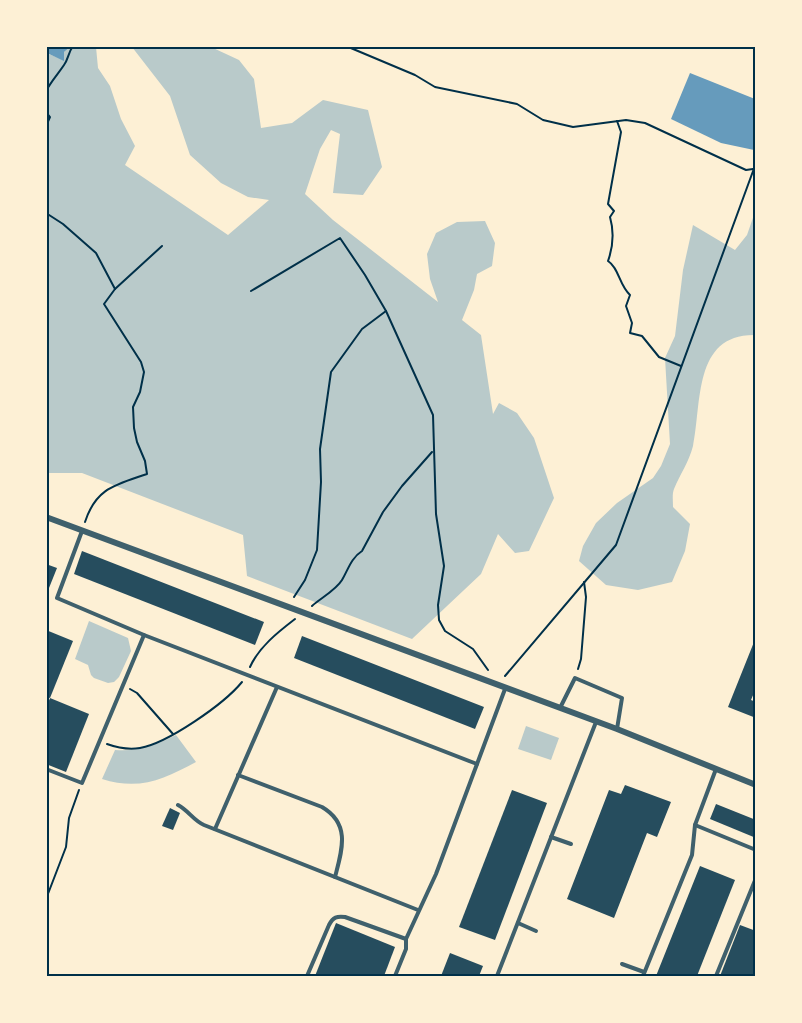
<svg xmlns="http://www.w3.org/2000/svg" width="802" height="1023" font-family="Montserrat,sans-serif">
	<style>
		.green { fill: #b9caca }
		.water { fill: #669bbc }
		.building { fill: #264d5e }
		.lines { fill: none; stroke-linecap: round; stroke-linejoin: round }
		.path { stroke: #003049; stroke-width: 2 }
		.service { stroke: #3f606c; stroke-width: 4 }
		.minor { stroke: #3f606c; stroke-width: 6 }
		.neatline { fill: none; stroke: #003049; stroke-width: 2 }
	</style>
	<rect width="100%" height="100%" fill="#fdf0d5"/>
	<g class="green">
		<path d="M 70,47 L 96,47 L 98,68 L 110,86 L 121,119 L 135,146 L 125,165 L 228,235 L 269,200 L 248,197 L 221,183 L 190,155 L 170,96 L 132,47 L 211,47 L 239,60 L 254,79 L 261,128 L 292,123 L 323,100 L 368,110 L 382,167 L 363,195 L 333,193 L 340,134 L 331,130 L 320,149 L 305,194 L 333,220 L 438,302 L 430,279 L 427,254 L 436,233 L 457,222 L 485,221 L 495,243 L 492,266 L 477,274 L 474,290 L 462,320 L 481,335 L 493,414 L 499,403 L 517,413 L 534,438 L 554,498 L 529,551 L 515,553 L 498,534 L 481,574 L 412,639 L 247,576 L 243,535 L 82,473 L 47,473 L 46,53 L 64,60 L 64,52 Z"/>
		<path d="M 755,212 L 755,335 C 693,334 702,403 693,446 C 689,462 680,474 674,489 C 672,494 673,501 673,507 L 690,524 L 685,551 L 672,582 L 638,590 L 606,585 L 579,561 L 583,546 L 596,523 L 617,503 L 653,478 L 661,466 L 670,444 L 665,358 L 675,336 L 683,270 L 693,225 L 735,250 L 747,235 Z"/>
		<path d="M 89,621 L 128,638 L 131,651 L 119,677 L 114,682 L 108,683 L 94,678 L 91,675 L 88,665 L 75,659 Z"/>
		<path d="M 526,726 L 559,738 L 551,760 L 518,749 Z"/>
		<path d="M 176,735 L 196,762 C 164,779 140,791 102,779 L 115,750 C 139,752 155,745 176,735 Z"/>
	</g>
	<g class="water">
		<path d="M 47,46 L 70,46 L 70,47 L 64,52 L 64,61 L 47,53 Z"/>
		<path d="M 690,73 L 755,99 L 754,150 L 721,143 L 671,119 Z"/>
	</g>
	<g class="building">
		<path d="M 82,551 L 264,622 L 255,645 L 74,574 Z"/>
		<path d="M 46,564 L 57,568 L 47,593 L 46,593 Z"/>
		<path d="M 46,630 L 73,641 L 50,698 L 46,697 Z"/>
		<path d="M 302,636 L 484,707 L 475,729 L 294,658 Z"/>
		<path d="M 756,637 L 756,688 L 751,700 L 756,702 L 756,718 L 728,707 Z"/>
		<path d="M 50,698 L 89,714 L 66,772 L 46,764 L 46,708 Z"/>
		<path d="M 625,785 L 671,802 L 657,837 L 647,833 L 614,918 L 567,899 L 609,790 L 621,794 Z"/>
		<path d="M 512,790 L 547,803 L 495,940 L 459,927 Z"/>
		<path d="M 716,804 L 756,820 L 756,838 L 710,819 Z"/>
		<path d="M 170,808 L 180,813 L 173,830 L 162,826 Z"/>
		<path d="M 700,866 L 735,880 L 697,976 L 656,976 Z"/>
		<path d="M 336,923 L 395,947 L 384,976 L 315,976 Z"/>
		<path d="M 740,925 L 756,931 L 756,976 L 720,976 Z"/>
		<path d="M 450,953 L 483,966 L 479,976 L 441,976 Z"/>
	</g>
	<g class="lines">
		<g class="path">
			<path d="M 346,46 L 415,75 L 435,87 L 517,104 L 543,120 L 573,127 L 626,120 L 645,123 L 746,170 L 753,169"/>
			<path d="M 46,91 C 52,80 58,74 64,65 C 68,60 68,53 73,46"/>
			<path d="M 46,112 L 50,117 L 46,126"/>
			<path d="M 617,121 L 621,132 L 608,204 L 614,211 L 610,217 C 614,231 613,247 608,261 C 619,268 619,285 630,295 L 626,306 L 632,323 L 630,333 L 642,336 L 659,357 L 681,366"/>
			<path d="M 46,213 L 63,224 L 96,253 L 115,289 L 104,304 L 141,362 L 144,372 L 140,392 L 133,407 L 134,428 L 137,442 L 145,461 L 147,474 C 115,485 96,488 85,522"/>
			<path d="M 115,289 L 162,246"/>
			<path d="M 251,291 L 340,238 L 365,275 L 386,311 L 433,415 L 436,514 L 444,566 L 438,605 L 439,620 L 445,631 L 473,649 L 488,670"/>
			<path d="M 294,597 L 305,580 L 317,550 L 321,482 L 320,449 L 331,372 L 362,329 L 386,311"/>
			<path d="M 312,606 C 321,598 336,590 342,580 C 348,570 351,558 362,551 L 383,512 L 402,486 L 432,452"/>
			<path d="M 250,667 C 259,647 278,632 295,619"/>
			<path d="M 578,669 L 581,659 L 586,597 L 584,582"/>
			<path d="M 505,676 L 616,545 L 756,163"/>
			<path d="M 130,689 L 137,693 L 173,734"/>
			<path d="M 107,744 C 118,748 128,750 140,748 C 168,743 224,704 242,682"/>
			<path d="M 46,899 L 66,847 L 69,818 L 79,790"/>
		</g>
		<g class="service">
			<path d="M 82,531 L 57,598 L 144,635 L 477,764"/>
			<path d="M 560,708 L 575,678 L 622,698 L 617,729"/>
			<path d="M 46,769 L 82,783 L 144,635"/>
			<path d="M 238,775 L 322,807 C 351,824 342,850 335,877"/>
			<path d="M 178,805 C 189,811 193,820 204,825 L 418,910"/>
			<path d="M 695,825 L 756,850"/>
			<path d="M 215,829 L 277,687"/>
			<path d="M 551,837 L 571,844"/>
			<path d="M 518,923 L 536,931"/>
			<path d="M 622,964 L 644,972"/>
			<path d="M 307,976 L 329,925 C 333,917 337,916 345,917 L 406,939"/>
			<path d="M 395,976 L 406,949 L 406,939 L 436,874 L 505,689"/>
			<path d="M 497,976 L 596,722"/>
			<path d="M 643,976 L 692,855 L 695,825 L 716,769"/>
			<path d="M 716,976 L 756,878"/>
		</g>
		<path class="minor" d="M 46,517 L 617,729 L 756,785"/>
	</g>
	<rect width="802" height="1023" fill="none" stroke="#fdf0d5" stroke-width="96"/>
	<rect x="48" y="48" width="706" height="927" class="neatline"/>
</svg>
